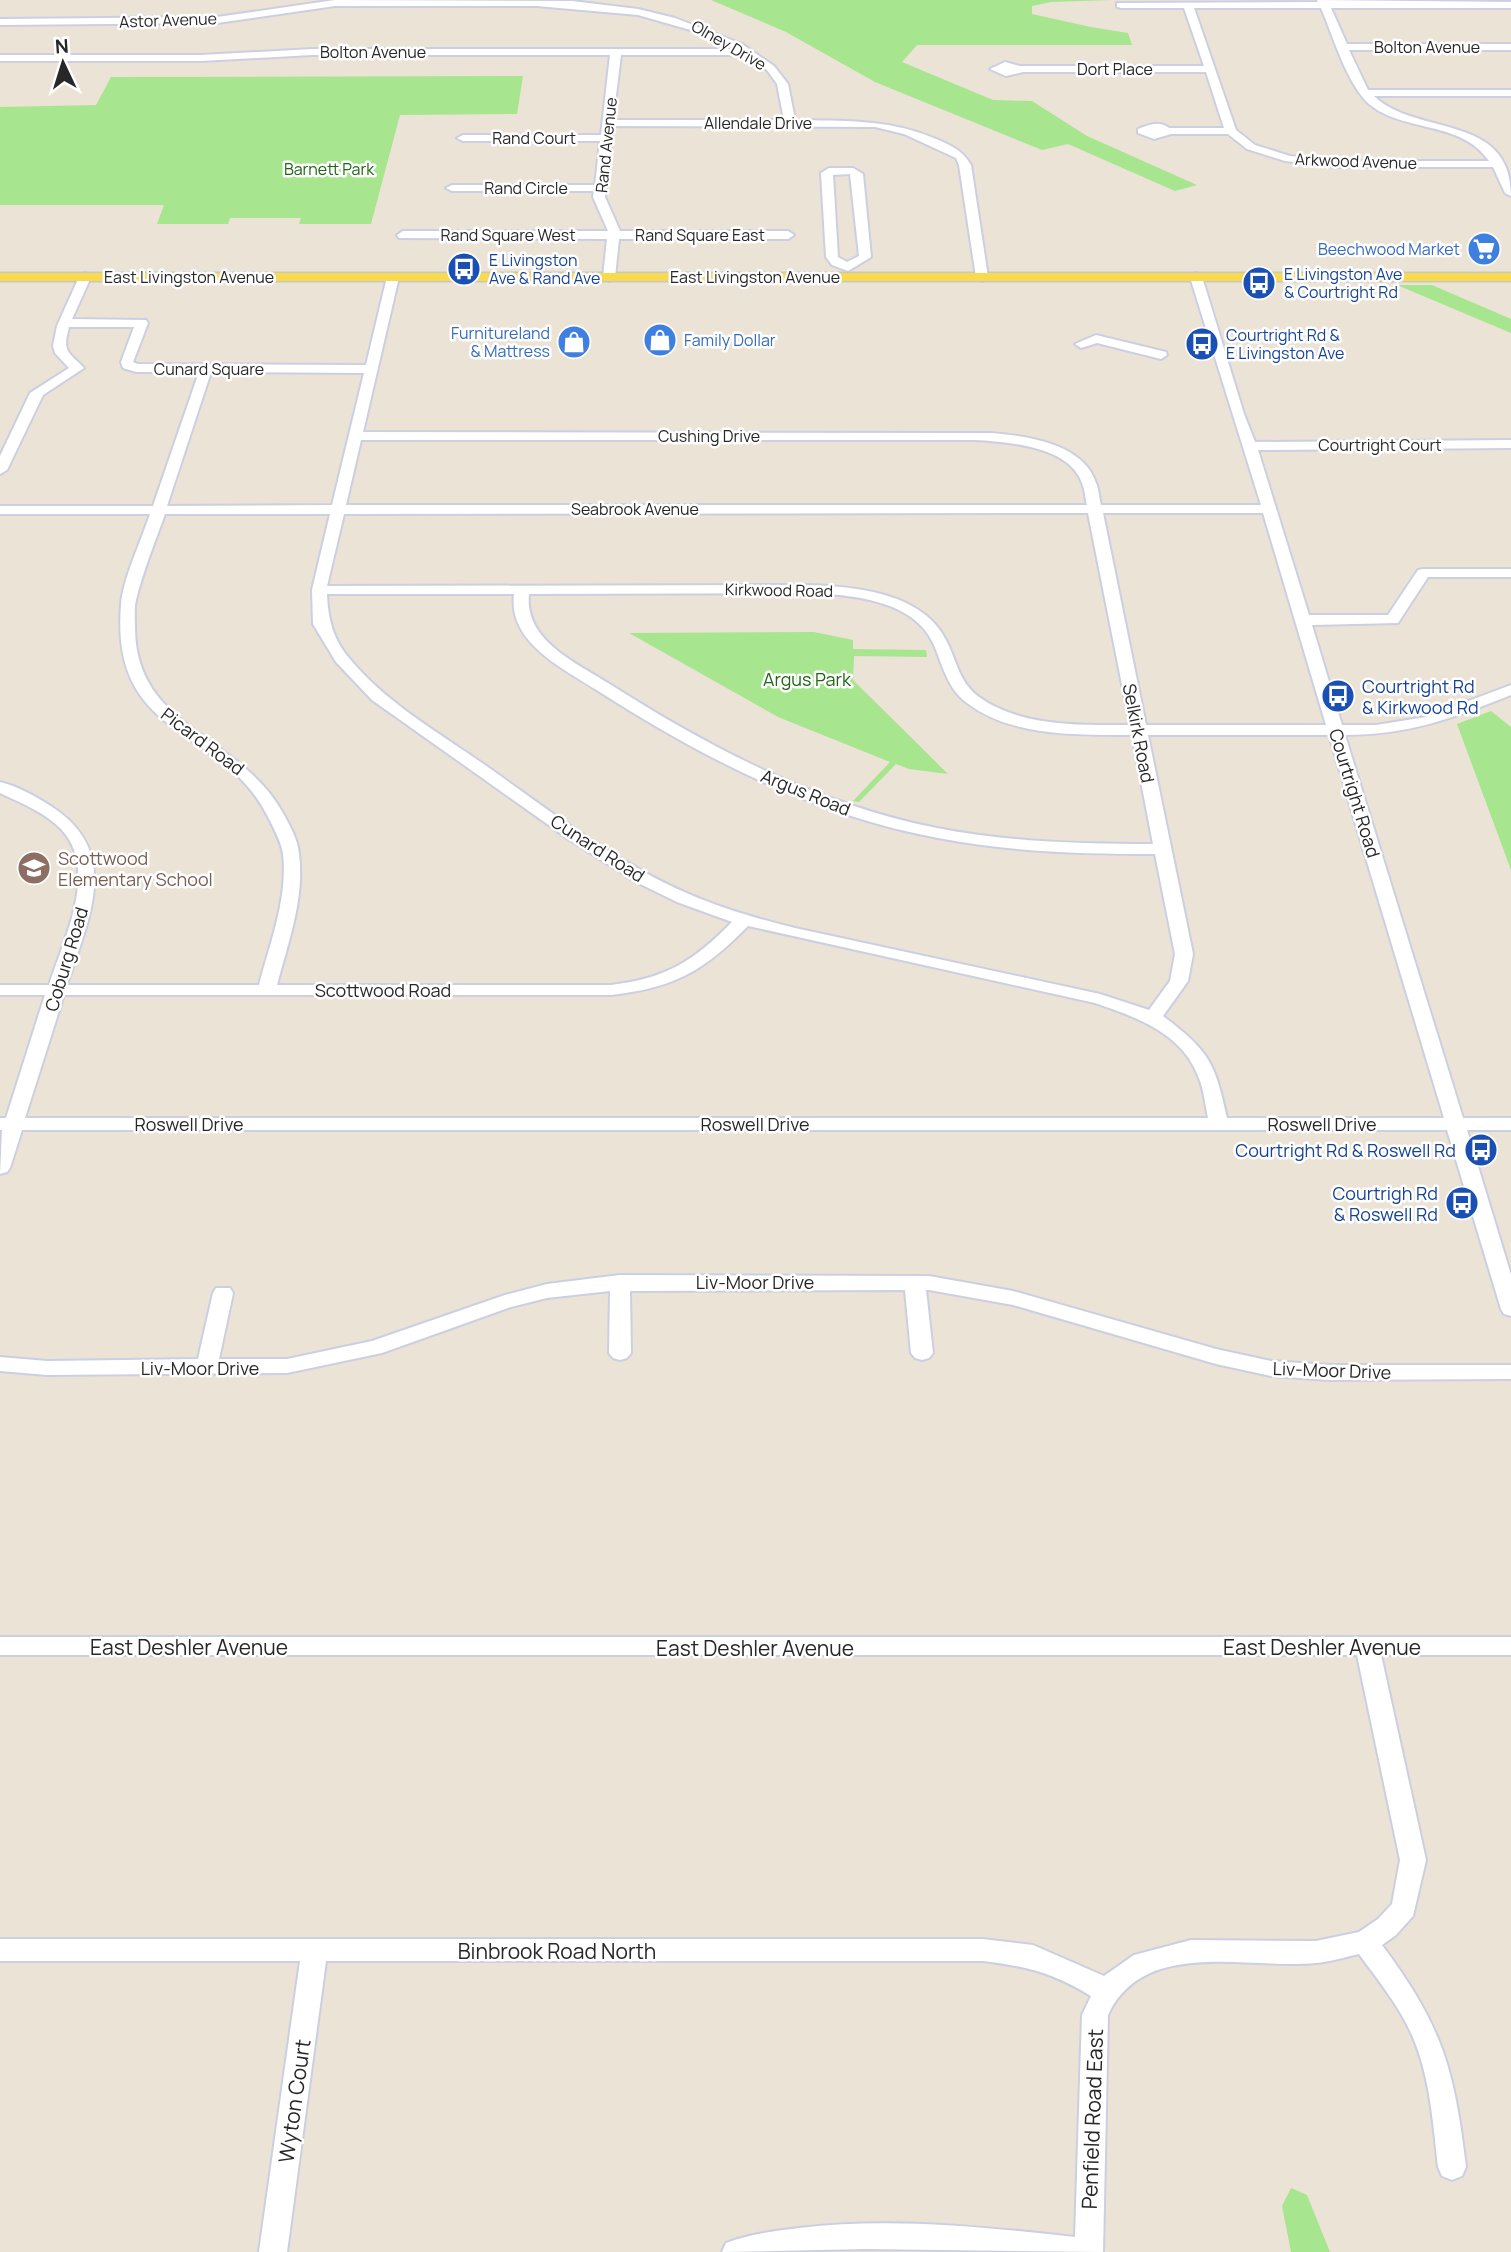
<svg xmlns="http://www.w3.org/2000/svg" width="1511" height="2252" font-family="Manrope,sans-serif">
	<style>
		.green { fill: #a7e58f }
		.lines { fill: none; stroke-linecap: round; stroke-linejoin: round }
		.minor-casing { stroke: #cccfe1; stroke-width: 4 }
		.major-casing { stroke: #c7c7c7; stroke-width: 3 }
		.minor { fill: #fff; fill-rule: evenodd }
		.major { fill: #f8da4e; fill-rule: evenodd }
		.labels { text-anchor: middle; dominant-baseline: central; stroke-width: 5; stroke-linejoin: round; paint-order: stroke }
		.far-street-label { font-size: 16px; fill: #272727; stroke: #fff }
		.far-park-label { font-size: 16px; fill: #216515; stroke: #fff }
		.far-shop-label { font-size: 16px; fill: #366cbe; stroke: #fff; text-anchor: end }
		.far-transit-label { font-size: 16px; fill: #164399; stroke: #fff; text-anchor: start }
		.park-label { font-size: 18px; fill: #216515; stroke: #fff }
		.transit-label { font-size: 18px; fill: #164399; stroke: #fff; text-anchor: end }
		.street-label { font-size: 18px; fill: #272727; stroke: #fff }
		.education-label { font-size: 18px; fill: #785e54; stroke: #fff; text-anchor: start }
		.near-street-label { font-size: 21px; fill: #272727; stroke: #fff }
	</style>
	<rect width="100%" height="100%" fill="#ebe3d6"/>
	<g class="green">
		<path d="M 711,0 L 1112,0 L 1051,2 L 1032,6 L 1032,14 L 1091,27 L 1128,33 L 1132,45 L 917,45 L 902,62 L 993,100 L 1032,101 L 1087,136 L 1197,185 L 1175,191 L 1068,144 L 1042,150 L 875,82 L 786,32 Z"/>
		<path d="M 523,76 L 517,114 L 400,115 L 371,224 L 299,224 L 301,218 L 230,218 L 228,224 L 157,224 L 164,205 L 0,205 L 0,107 L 96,105 L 111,77 Z"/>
		<path d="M 1397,285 L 1432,285 L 1511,319 L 1511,333 Z"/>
		<path d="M 814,632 L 853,640 L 853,649 L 926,650 L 927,657 L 854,656 L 853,680 L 948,774 L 909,769 L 896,764 L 859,802 L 853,801 L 890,762 L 778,717 L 629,633 Z"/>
		<path d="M 1491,711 L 1511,727 L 1511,870 L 1457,724 Z"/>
		<path d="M 1291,2188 L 1307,2195 L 1330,2252 L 1291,2252 L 1282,2206 Z"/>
	</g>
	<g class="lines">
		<defs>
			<g id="minor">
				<path d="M 335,0 L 572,1 L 638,9 L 675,18 L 742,44 L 774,66 L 788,84 L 795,120 C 843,121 887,119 931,137 C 948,144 962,149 971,165 L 988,277 L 982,281 L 976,277 L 959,165 L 956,158 L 904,134 L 875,127 L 613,126 L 605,197 L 620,231 L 788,231 L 794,235 L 788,239 L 619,239 L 615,277 L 609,281 L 603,277 L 607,239 L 399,238 L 397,235 L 403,231 L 608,231 L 593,197 L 594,191 L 452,191 L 446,188 L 452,185 L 595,185 L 600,141 L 463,141 L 457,138 L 463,135 L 601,135 L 610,55 L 312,55 L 201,61 L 0,61 L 0,55 L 201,55 L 312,49 L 735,49 L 701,33 L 638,15 L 537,6 L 335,6 L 217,23 L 0,25 L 0,19 L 217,17 ZM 621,55 L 745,55 L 767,70 L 777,84 L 784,120 L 613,120 Z"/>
				<path d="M 1317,0 L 1511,2 L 1511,8 L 1331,8 L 1347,44 L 1511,44 L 1511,50 L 1349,50 L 1368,90 L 1511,90 L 1511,96 L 1374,96 C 1416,137 1511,112 1511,196 L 1505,193 L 1493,167 L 1336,167 L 1285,161 L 1247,149 L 1228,134 L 1171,134 L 1154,139 L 1138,133 L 1138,129 C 1148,125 1159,120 1169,128 L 1224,128 L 1206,72 L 1023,72 L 1006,76 L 990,69 L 1005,62 L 1020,66 L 1204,66 L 1184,8 L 1121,8 L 1117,7 L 1117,3 L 1318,2 ZM 1194,8 L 1321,8 C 1333,36 1347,84 1369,104 C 1404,133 1461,120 1489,161 L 1336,161 L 1290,156 L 1255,145 L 1236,130 Z"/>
				<path d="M 829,168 L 853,168 L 863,174 L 871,257 L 848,271 L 832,265 L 826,257 L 821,173 ZM 850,174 L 859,256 L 847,262 L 838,257 L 833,175 Z"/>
				<path d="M 85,273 L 91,277 L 72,319 L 146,320 L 148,323 L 133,362 L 138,364 L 366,365 L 387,277 L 397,274 L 399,277 L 363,432 L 991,433 C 1026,436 1083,443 1096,483 C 1099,490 1099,498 1101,505 L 1261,505 L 1190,277 L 1196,273 L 1202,277 L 1244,414 L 1255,442 L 1511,440 L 1511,448 L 1258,450 L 1309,615 L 1388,615 L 1418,570 L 1423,569 L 1511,569 L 1511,577 L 1428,577 L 1398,623 L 1312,625 L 1342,725 L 1376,725 L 1426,717 L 1511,685 L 1511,695 C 1453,718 1409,735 1345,735 L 1463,1118 L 1511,1118 L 1511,1130 L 1467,1130 L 1511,1275 L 1511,1316 L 1504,1314 L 1501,1309 L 1447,1130 L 22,1130 L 10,1168 L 7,1172 L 0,1174 L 2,1130 L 0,1130 L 0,1118 L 6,1118 L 45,995 L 0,995 L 0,985 L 49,985 C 63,940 100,870 61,829 C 44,812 21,803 0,793 L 0,782 C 17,786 35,796 49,805 C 124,851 88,919 67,985 L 259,985 C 270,943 288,898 283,854 C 281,841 273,827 267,815 C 220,724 110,741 121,605 C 122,581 142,539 150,514 L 0,514 L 0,506 L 153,506 L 199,372 L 136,372 L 123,368 L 121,362 L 134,327 L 69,327 C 62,353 68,351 84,368 L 43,395 L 7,470 L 0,474 L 0,456 L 30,393 L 69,368 L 55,353 L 53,346 L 57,326 L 79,277 ZM 211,372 L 364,373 L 332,505 L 167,506 ZM 361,440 L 975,440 C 1008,442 1069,446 1082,483 C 1085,490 1085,498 1087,505 L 346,505 ZM 1088,513 L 1130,725 C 1080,725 1021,727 979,697 C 959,682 957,662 947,642 C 924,593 858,587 810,585 L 327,586 L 344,514 ZM 1103,513 L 1263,513 L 1326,725 L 1146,725 ZM 165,514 L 330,514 L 312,590 L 313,624 L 336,662 L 372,700 L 567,838 L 636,882 L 677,902 L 732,922 C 694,961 667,978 611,985 L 277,985 C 288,943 305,897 299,854 C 298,840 290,826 284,815 C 241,734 135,730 135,627 C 135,618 134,608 136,600 C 143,571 155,542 165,514 ZM 810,593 C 852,595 913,600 933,643 C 943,665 946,687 967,703 C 1011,737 1079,735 1132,735 L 1153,844 C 1081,844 1008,842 937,828 C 817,804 710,748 608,683 C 575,662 524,640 529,594 ZM 327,594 L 514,594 C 508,642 561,667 595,689 C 701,757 813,815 938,838 C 1010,852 1083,854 1155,854 L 1175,954 L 1170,981 L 1149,1010 L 1100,994 L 795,928 C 759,919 723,909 689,894 C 614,862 548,809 482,763 C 436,731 385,702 349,658 C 333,639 328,619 327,594 ZM 1148,735 L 1329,735 L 1444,1118 L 1227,1118 C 1215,1062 1209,1051 1163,1016 L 1188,981 L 1193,954 ZM 748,926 L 1095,1003 C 1135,1017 1181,1032 1198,1076 C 1204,1089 1205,1104 1208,1118 L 25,1118 L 64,995 L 611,995 C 674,988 704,971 748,926 Z"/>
				<path d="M 1096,335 L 1166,352 L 1167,355 L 1161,359 L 1097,343 L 1081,348 L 1075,344 Z"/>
				<path d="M 620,1275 L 929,1276 L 1013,1291 L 1216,1349 L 1271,1361 L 1330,1365 L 1511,1365 L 1511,1379 L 1330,1380 L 1271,1376 L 1216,1364 L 1013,1305 L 929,1290 L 926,1290 L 933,1353 L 929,1358 L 922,1360 L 915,1358 L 911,1353 L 905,1290 L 630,1291 L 631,1353 L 627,1358 L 620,1360 L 613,1358 L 609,1353 L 610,1291 L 547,1298 L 511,1307 L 382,1353 L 287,1373 L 47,1375 L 0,1371 L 0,1357 L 47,1361 L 198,1359 L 213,1293 L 216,1288 L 230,1288 L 233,1293 L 219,1359 L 287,1359 L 372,1341 L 505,1295 L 547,1284 Z"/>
				<path d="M 0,1637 L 1511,1637 L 1511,1655 L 1381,1655 L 1426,1860 L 1413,1916 L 1396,1935 L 1382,1945 C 1442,2026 1454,2067 1466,2167 L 1462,2176 L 1452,2180 L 1442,2176 L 1438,2167 C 1433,2123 1430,2076 1412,2035 C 1399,2006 1378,1980 1359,1954 C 1345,1957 1330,1962 1316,1963 C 1249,1970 1144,1937 1108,2015 L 1103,2252 L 866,2249 L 722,2252 L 726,2243 C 749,2234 775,2231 799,2228 C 891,2217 984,2227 1075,2237 L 1082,2015 L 1091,1996 C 1051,1972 1029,1967 983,1961 L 326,1961 L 287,2252 L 259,2252 L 300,1961 L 0,1961 L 0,1939 L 983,1939 L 1033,1945 L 1104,1976 L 1134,1955 L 1191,1940 L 1316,1941 L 1359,1932 L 1378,1919 L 1392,1904 L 1400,1860 L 1357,1655 L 0,1655 Z"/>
			</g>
			<rect id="major" x="0" y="273" width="1511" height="8"/>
		</defs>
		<use href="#minor" class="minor-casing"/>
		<use href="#major" class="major-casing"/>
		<use href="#minor" class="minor"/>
		<use href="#major" class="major"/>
	</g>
	<defs>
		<symbol id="supermarket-disc" viewBox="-11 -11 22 22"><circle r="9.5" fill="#3f7fe0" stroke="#fff"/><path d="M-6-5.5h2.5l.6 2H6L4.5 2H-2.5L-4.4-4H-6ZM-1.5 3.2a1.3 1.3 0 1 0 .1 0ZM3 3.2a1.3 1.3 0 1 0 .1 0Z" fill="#fff"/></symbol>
		<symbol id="bus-disc" viewBox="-11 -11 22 22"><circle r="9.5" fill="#1a4fb4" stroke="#fff"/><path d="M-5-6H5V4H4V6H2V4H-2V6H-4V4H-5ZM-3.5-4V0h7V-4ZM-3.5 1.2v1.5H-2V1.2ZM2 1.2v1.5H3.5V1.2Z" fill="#fff"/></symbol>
		<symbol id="shop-disc" viewBox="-11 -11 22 22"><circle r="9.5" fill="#3f7fe0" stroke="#fff"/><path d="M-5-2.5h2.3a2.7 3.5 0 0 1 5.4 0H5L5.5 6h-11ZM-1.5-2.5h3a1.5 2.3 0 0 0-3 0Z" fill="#fff"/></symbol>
		<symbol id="school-disc" viewBox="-11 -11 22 22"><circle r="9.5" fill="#8d6e63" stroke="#fff"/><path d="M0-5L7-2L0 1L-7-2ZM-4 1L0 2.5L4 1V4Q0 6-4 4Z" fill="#fff"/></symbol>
	</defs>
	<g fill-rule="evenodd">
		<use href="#supermarket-disc" x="1465" y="230" width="38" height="38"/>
		<use href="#bus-disc" x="445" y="250" width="38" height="38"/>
		<use href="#bus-disc" x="1240" y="264" width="38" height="38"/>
		<use href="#shop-disc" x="641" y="321" width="38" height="38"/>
		<use href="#shop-disc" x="555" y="323" width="38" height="38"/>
		<use href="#bus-disc" x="1183" y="325" width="38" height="38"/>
		<use href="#bus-disc" x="1319" y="677" width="38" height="38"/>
		<use href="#school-disc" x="15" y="849" width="38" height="38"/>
		<use href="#bus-disc" x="1462" y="1131" width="38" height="38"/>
		<use href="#bus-disc" x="1443" y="1184" width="38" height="38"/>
	</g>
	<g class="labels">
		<g class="far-street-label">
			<text transform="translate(168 20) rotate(-2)">Astor Avenue</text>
			<text transform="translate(729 45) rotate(30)">Olney Drive</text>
			<text x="1427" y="47">Bolton Avenue</text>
			<text x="373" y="52">Bolton Avenue</text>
			<text x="1115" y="69">Dort Place</text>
			<text x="758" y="123">Allendale Drive</text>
			<text x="534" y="138">Rand Court</text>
			<text transform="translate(606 145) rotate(-84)">Rand Avenue</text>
			<text transform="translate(1356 161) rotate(2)">Arkwood Avenue</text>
			<text x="526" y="188">Rand Circle</text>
			<text x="508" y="235">Rand Square West</text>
			<text x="700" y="235">Rand Square East</text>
			<text x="189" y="277">East Livingston Avenue</text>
			<text x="755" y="277">East Livingston Avenue</text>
			<text x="209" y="369">Cunard Square</text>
			<text x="709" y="436">Cushing Drive</text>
			<text x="1380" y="445">Courtright Court</text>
			<text x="635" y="509">Seabrook Avenue</text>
			<text transform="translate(779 590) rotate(1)">Kirkwood Road</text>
		</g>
		<g class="far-park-label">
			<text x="329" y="169">Barnett Park</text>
		</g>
		<g class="far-shop-label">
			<text x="1460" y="249">Beechwood Market</text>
			<text x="550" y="333">Furnitureland<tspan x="550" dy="18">&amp; Mattress</tspan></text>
			<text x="684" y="340" text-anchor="start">Family Dollar</text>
		</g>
		<g class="far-transit-label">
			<text x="489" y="260">E Livingston<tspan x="489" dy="18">Ave &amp; Rand Ave</tspan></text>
			<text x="1284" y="274">E Livingston Ave<tspan x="1284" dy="18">&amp; Courtright Rd</tspan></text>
			<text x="1226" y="335">Courtright Rd &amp;<tspan x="1226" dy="18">E Livingston Ave</tspan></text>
		</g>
		<g class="park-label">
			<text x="807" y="679">Argus Park</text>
		</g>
		<g class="transit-label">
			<text x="1362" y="686" text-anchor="start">Courtright Rd<tspan x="1362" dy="21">&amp; Kirkwood Rd</tspan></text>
			<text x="1456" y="1150">Courtright Rd &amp; Roswell Rd</text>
			<text x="1438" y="1193">Courtrigh Rd<tspan x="1438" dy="21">&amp; Roswell Rd</tspan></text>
		</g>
		<g class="street-label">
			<text transform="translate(1139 733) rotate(79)">Selkirk Road</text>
			<text transform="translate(203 741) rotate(37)">Picard Road</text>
			<text transform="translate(806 792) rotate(22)">Argus Road</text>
			<text transform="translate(1355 793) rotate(73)">Courtright Road</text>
			<text transform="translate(598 848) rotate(33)">Cunard Road</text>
			<text transform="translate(66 959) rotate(-73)">Coburg Road</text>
			<text x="383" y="990">Scottwood Road</text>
			<text x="189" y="1124">Roswell Drive</text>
			<text x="755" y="1124">Roswell Drive</text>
			<text x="1322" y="1124">Roswell Drive</text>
			<text x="755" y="1282">Liv-Moor Drive</text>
			<text x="200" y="1368">Liv-Moor Drive</text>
			<text transform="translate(1332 1370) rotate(2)">Liv-Moor Drive</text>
		</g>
		<g class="education-label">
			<text x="58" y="858">Scottwood<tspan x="58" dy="21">Elementary School</tspan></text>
		</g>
		<g class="near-street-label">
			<text x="189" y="1647">East Deshler Avenue</text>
			<text x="1322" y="1647">East Deshler Avenue</text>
			<text x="755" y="1648">East Deshler Avenue</text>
			<text x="557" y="1951">Binbrook Road North</text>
			<text transform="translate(294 2101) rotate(-82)">Wyton Court</text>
			<text transform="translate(1092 2119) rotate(-88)">Penfield Road East</text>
		</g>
	</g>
	<g transform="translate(63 63) rotate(356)" stroke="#ffffff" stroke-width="5" paint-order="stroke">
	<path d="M0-5L12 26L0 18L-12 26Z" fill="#272727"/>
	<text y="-10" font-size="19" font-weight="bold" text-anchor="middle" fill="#272727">N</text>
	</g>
</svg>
